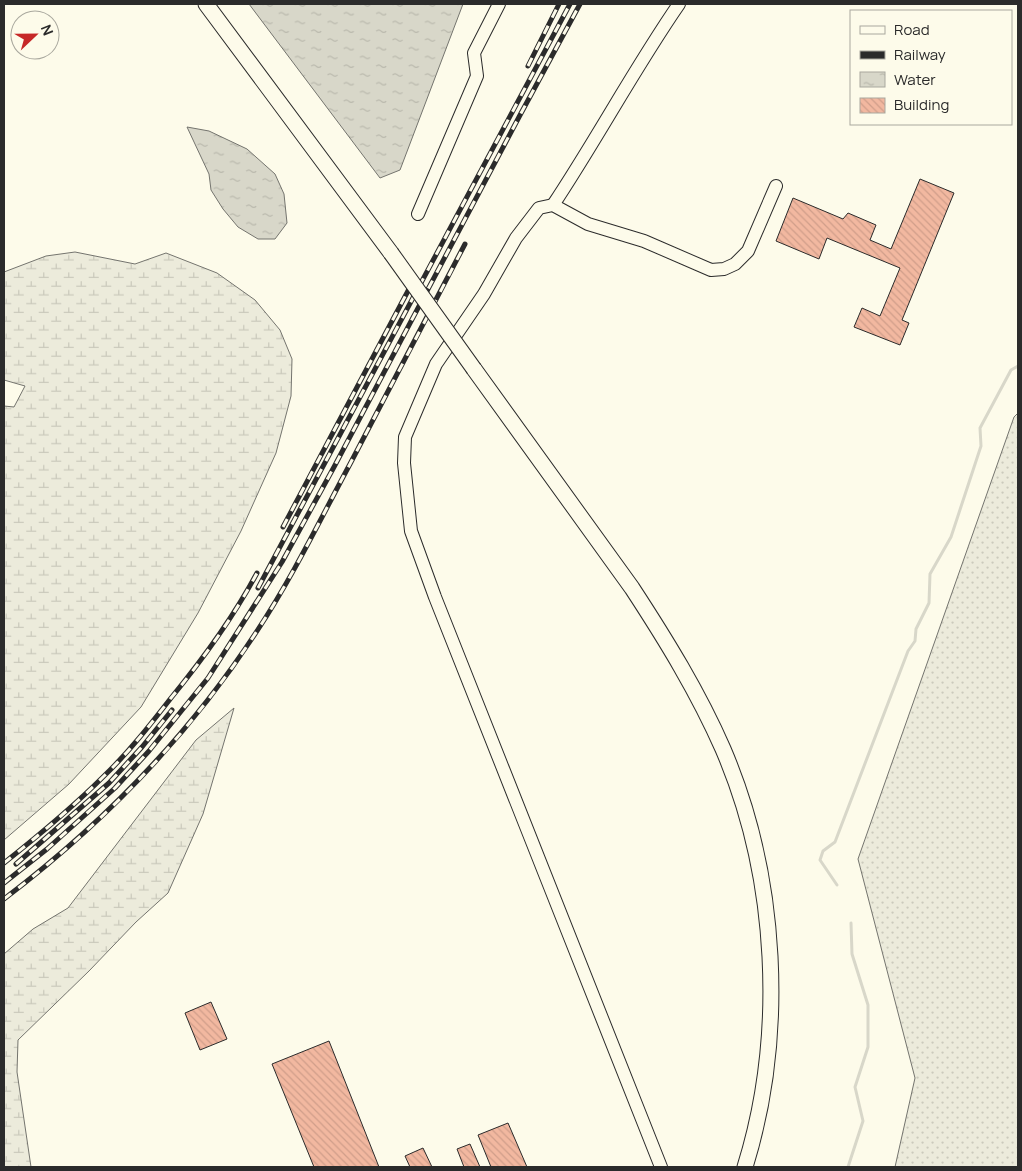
<svg xmlns="http://www.w3.org/2000/svg" width="1022" height="1171" font-family="Manrope,sans-serif">
	<style>
		.grass { fill: url(#grass-dots); stroke: #74746e }
		.wetland { fill: url(#wetland-marsh); stroke: #74746e }
		.water { fill: url(#water-ripples); stroke: #74746e }
		.lines { fill: none; stroke-linecap: round; stroke-linejoin: round }
		.stream { stroke: #d8d7c9; stroke-width: 3 }
		.building { fill: url(#building-back-hatch); stroke: #2b2b2b }
		.minor-casing { stroke: #2b2b2b; stroke-width: 14 }
		.major-casing { stroke: #2b2b2b; stroke-width: 17 }
		.minor { stroke: #fdfbea; stroke-width: 12 }
		.major { stroke: #fdfbea; stroke-width: 15 }
		.rail-casing { stroke: #2b2b2b; stroke-width: 5 }
		.rail { stroke: #fdfbea; stroke-width: 3; stroke-dasharray: 9; stroke-linecap: butt }
		.major-bridge-casing { stroke: #2b2b2b; stroke-width: 17; stroke-linecap: butt }
		.major-bridge { stroke: #fdfbea; stroke-width: 15 }
	</style>
	<defs>
		<pattern id="grass-dots" width="8" height="8" patternUnits="userSpaceOnUse" patternTransform="scale(1.25)"><rect width="8" height="8" fill="#ecebdb"/><path d="M2 2h.1M6 6h.1" fill="none" stroke="#cbcabc" stroke-width="1.8" stroke-linecap="round"/></pattern>
		<pattern id="wetland-marsh" width="20" height="14" patternUnits="userSpaceOnUse" patternTransform="scale(1.25)"><rect width="20" height="14" fill="#ecebdb"/><path d="M1 5h8M5 5V1M11 12h8M15 12V8" fill="none" stroke="#cbcabc"/></pattern>
		<pattern id="water-ripples" width="26" height="14" patternUnits="userSpaceOnUse" patternTransform="scale(1.25)"><rect width="26" height="14" fill="#d8d7c9"/><path d="M2 4q2-2 4 0t4 0M15 11q2-2 4 0t4 0" fill="none" stroke="#bab9ad"/></pattern>
		<pattern id="building-back-hatch" width="6" height="6" patternUnits="userSpaceOnUse" patternTransform="scale(1.25)"><rect width="6" height="6" fill="#f2b8a0"/><path d="M-1 5l2 2M0 0l6 6M5-1l2 2" fill="none" stroke="#d09e8a"/></pattern>
	</defs>
	<rect width="100%" height="100%" fill="#fdfbea"/>
	<path class="grass" d="M 1018,413 L 1018,1167 L 895,1167 L 915,1078 L 858,859 L 1014,417 Z"/>
	<g class="wetland">
		<path d="M 75,252 L 135,264 L 166,253 L 217,273 L 255,300 L 280,330 L 292,359 L 291,396 L 276,453 L 241,531 L 198,613 L 141,707 L 69,784 L 4,840 L 4,406 L 14,407 L 25,386 L 4,380 L 4,272 L 46,256 Z"/>
		<path d="M 234,708 L 203,814 L 168,893 L 136,922 L 89,971 L 18,1040 L 17,1072 L 31,1167 L 4,1167 L 4,954 L 33,929 L 68,908 L 196,740 Z"/>
	</g>
	<g class="water">
		<path d="M 249,4 L 463,4 L 400,170 L 380,178 Z"/>
		<path d="M 187,127 L 209,131 L 247,149 L 275,174 L 284,194 L 287,223 L 275,239 L 258,239 L 238,227 L 223,209 L 211,190 L 209,174 Z"/>
	</g>
	<g class="lines">
		<g class="stream">
			<path d="M 837,885 L 820,860 L 823,851 L 835,842 L 908,651 L 915,641 L 916,629 L 929,603 L 930,574 L 951,537 L 981,446 L 980,428 L 1011,370 L 1018,366"/>
			<path d="M 848,1167 L 863,1121 L 855,1087 L 868,1047 L 868,1005 L 852,954 L 851,923"/>
		</g>
	</g>
	<g class="building">
		<path d="M 920,179 L 954,193 L 902,320 L 909,323 L 900,345 L 854,327 L 862,308 L 880,316 L 900,268 L 827,238 L 819,259 L 776,241 L 793,198 L 843,219 L 848,213 L 876,225 L 870,240 L 891,249 Z"/>
		<path d="M 211,1002 L 227,1039 L 200,1050 L 185,1013 Z"/>
		<path d="M 329,1041 L 379,1167 L 314,1167 L 272,1064 Z"/>
		<path d="M 508,1123 L 527,1167 L 491,1167 L 478,1135 Z"/>
		<path d="M 470,1144 L 480,1167 L 464,1167 L 457,1149 Z"/>
		<path d="M 423,1148 L 432,1167 L 410,1167 L 405,1156 Z"/>
	</g>
	<g class="lines">
		<defs>
			<g id="minor">
				<path d="M 553,205 C 597,139 634,69 679,4"/>
				<path d="M 418,214 L 477,76 L 474,53 L 499,4"/>
				<path d="M 661,1167 L 435,597 L 411,531 L 404,463 L 405,437 L 436,364 L 484,294 L 516,238 L 539,208 L 553,205 L 588,224 L 644,241 L 711,270 L 724,269 L 735,264 L 748,251 L 776,186"/>
			</g>
			<g id="major">
				<path d="M 206,4 L 391,253"/>
				<path d="M 474,369 L 632,588 C 666,640 698,692 723,749 C 778,877 786,1035 745,1167"/>
			</g>
		</defs>
		<use href="#minor" class="minor-casing"/>
		<use href="#major" class="major-casing"/>
		<use href="#minor" class="minor"/>
		<use href="#major" class="major"/>
		<defs>
			<g id="rail">
				<path d="M 528,66 L 559,4"/>
				<path d="M 283,527 L 409,289"/>
				<path d="M 258,588 L 570,4"/>
				<path d="M 4,863 C 38,836 73,807 104,776 C 129,752 150,725 171,698 C 203,659 233,618 257,573"/>
				<path d="M 16,864 L 109,783 L 142,747 L 172,710"/>
				<path d="M 4,883 L 47,849 L 115,788 L 149,751 L 208,678 L 282,562 L 334,467 L 519,117 L 580,4"/>
				<path d="M 4,899 C 104,823 188,737 257,631 C 292,578 320,520 350,464 C 388,391 427,318 465,244"/>
			</g>
		</defs>
		<use href="#rail" class="rail-casing"/>
		<use href="#rail" class="rail"/>
		<defs>
			<path id="major-bridge" d="M 391,253 L 474,369"/>
		</defs>
		<use href="#major-bridge" class="major-bridge-casing"/>
		<use href="#major-bridge" class="major-bridge"/>
	</g>
	<rect width="1022" height="1171" fill="none" stroke="#2b2b2b" stroke-width="10"/>
	<rect x="850" y="10" width="162" height="115" fill="#fdfbea" stroke="#a9a89e"/>
	<rect x="860" y="26" width="25" height="8" fill="#fdfbea" stroke="#a9a89e"/>
	<text x="894" y="35" font-size="15" fill="#2b2b2b">Road</text>
	<rect x="860" y="51" width="25" height="8" fill="#2b2b2b" stroke="#a9a89e"/>
	<text x="894" y="60" font-size="15" fill="#2b2b2b">Railway</text>
	<rect x="860" y="72" width="25" height="15" fill="url(#water-ripples)" stroke="#a9a89e"/>
	<text x="894" y="85" font-size="15" fill="#2b2b2b">Water</text>
	<rect x="860" y="98" width="25" height="15" fill="url(#building-back-hatch)" stroke="#a9a89e"/>
	<text x="894" y="110" font-size="15" fill="#2b2b2b">Building</text>
	<g transform="translate(35 35) rotate(68)"><circle r="24" fill="#fdfbea" stroke="#a9a89e"/>
	<path d="M0-4L9 19L0 12L-9 19Z" fill="#c62828"/>
	<text y="-8" font-size="14" font-weight="bold" text-anchor="middle" fill="#2b2b2b">N</text>
	</g>
</svg>
